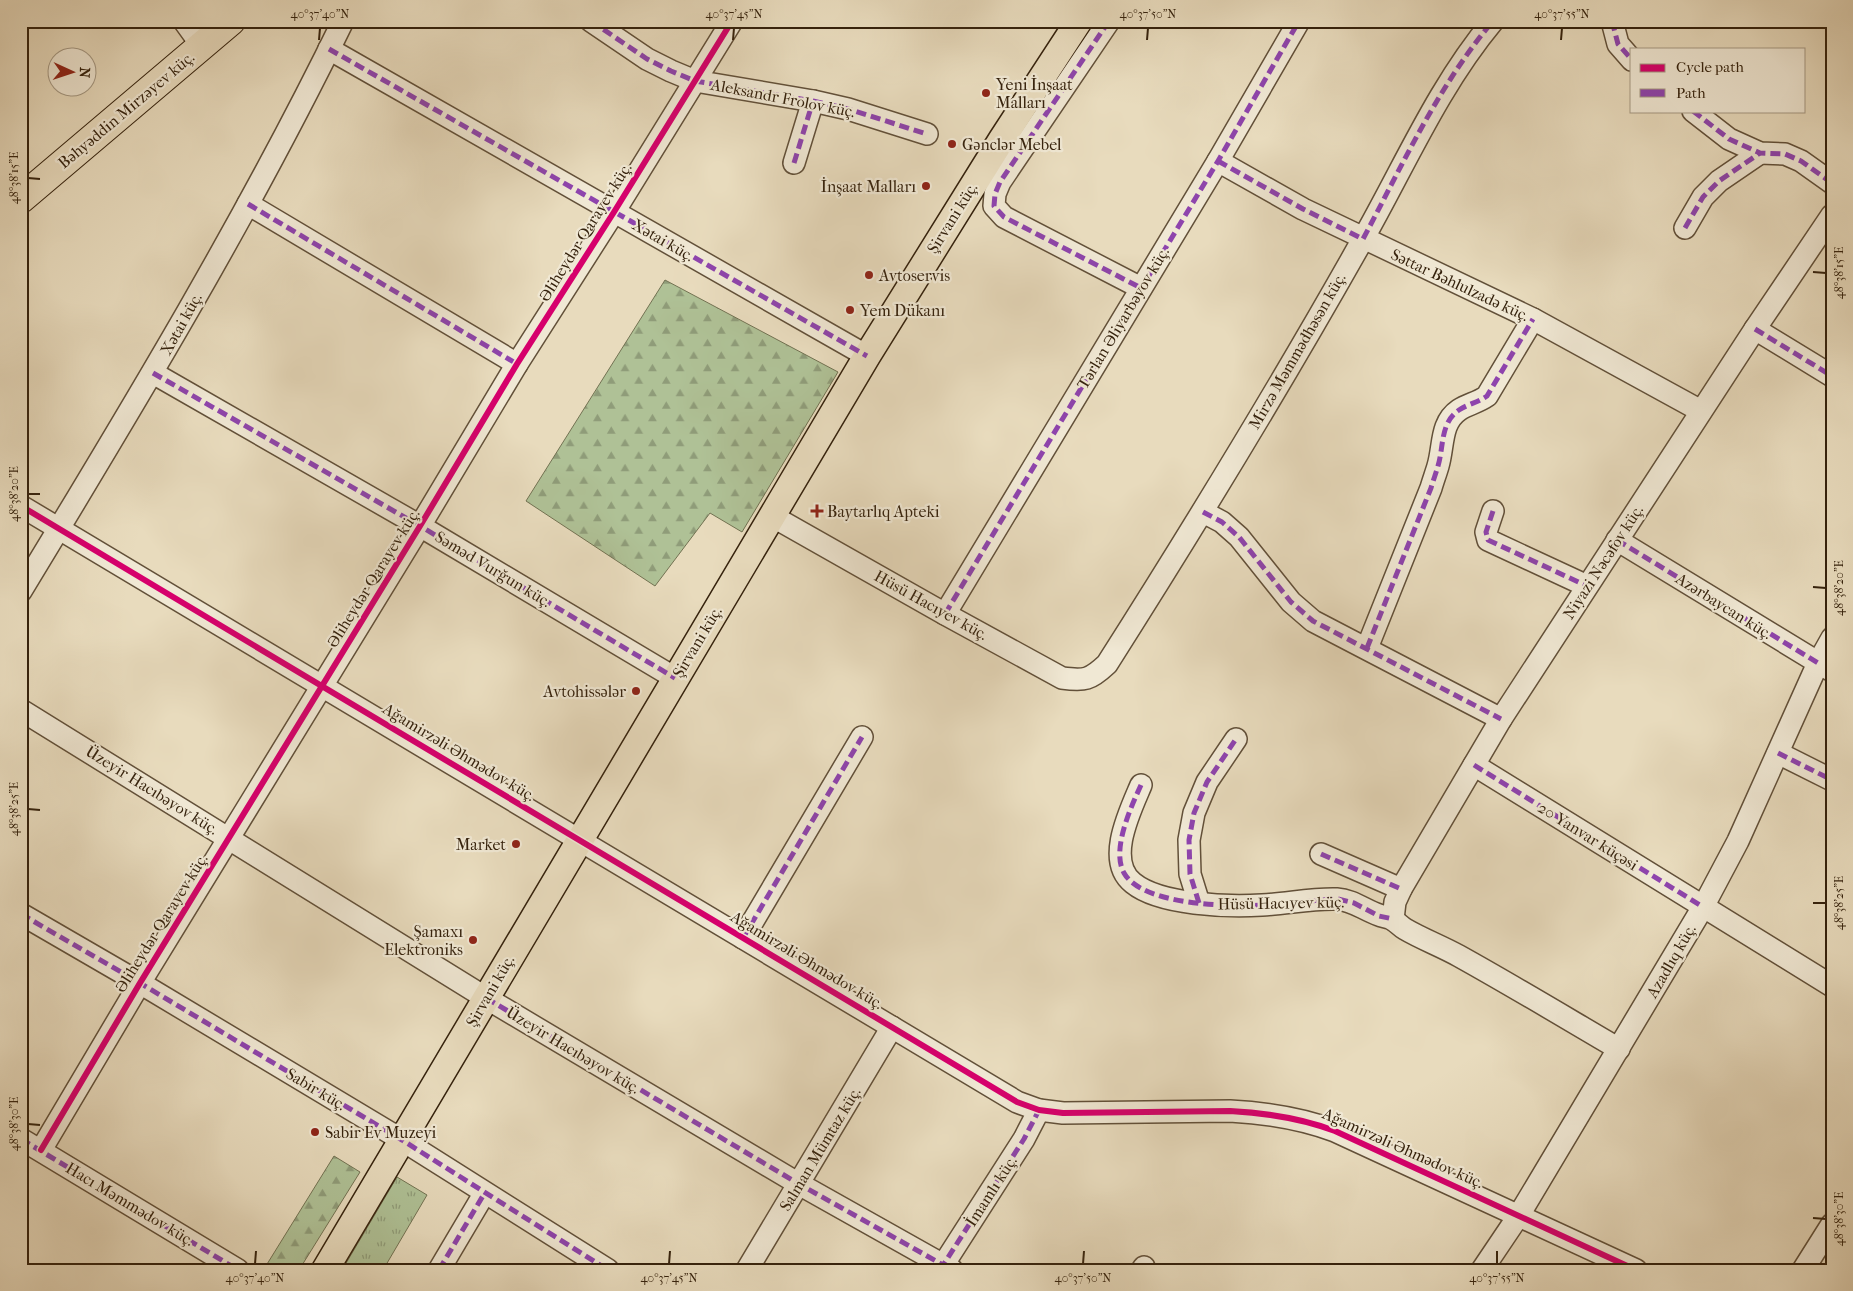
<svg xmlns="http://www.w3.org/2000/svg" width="1853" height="1291" font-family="'IM FELL French Canon',serif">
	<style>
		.forest { fill: url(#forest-firs); stroke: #727252 }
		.park { fill: url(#park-tufts); stroke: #727252 }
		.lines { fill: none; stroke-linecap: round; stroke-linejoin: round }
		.minor-casing { stroke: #625039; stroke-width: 24 }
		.major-casing { stroke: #35220d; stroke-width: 29 }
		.highway-casing { stroke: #35220d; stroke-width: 30 }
		.minor { stroke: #f0e8d4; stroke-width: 21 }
		.major { stroke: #e8dbbd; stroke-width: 26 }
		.highway { stroke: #e8dbbd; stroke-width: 28 }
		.quiet { stroke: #8e44ad; stroke-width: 5; stroke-dasharray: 10 5; stroke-linecap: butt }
		.cycleway-casing { stroke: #f0e8d4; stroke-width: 9 }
		.cycleway { stroke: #d6006c; stroke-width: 6 }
		.ticks { fill: none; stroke: #35220d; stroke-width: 2 }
		.poi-dot { fill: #8f2418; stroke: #f0e8d4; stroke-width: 2 }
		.labels { text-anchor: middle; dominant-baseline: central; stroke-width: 4.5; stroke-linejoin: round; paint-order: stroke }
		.poi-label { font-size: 16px; fill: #35220d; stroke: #f0e8d4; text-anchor: start }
		.street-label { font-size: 16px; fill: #35220d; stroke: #f0e8d4 }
		.neatline { fill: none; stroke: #35220d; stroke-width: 2 }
		.ticks-label { font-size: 12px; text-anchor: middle; fill: #35220d }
	</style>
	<defs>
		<pattern id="forest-firs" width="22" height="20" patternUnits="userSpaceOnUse" patternTransform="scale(1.25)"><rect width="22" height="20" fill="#afc196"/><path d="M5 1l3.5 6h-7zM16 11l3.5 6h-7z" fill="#8f9c79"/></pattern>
		<pattern id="park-tufts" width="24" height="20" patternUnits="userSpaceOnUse" patternTransform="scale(1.25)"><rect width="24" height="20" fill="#afc196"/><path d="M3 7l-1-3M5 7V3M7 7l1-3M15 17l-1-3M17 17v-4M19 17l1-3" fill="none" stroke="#8f9c79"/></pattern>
	</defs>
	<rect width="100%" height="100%" fill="#e8dbbd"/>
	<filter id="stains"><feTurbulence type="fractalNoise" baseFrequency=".004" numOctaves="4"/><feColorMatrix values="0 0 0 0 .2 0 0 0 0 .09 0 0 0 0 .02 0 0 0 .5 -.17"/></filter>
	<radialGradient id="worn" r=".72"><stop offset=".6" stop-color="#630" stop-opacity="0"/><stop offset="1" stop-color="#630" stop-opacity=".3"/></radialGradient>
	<g class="forest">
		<path d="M 665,280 L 838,372 L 742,532 L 710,513 L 655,586 L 526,501 Z"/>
		<path d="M 334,1156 L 360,1172 L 299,1270 L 265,1270 L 264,1269 Z"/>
	</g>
	<path class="park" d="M 397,1177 L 427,1195 L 383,1270 L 342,1270 Z"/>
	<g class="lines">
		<defs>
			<g id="minor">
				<path d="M 184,21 L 202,46"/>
				<path d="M 591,21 L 647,59 L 671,71 L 695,81 L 813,101 L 848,109 L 927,134"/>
				<path d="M 1109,21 L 1000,182 L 995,194 L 994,206 L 1004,217 L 1141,288"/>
				<path d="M 1612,21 L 1618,44 L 1632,60"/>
				<path d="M 329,49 L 867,356"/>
				<path d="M 1693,111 L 1729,139 L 1760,153 L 1785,154 L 1801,161 L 1832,183"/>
				<path d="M 1218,161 L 1303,209 L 1533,319 L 1701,411"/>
				<path d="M 794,163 L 813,101"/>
				<path d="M 248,204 L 517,364"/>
				<path d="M 1685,228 L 1703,197 L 1719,181 L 1760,153"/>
				<path d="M 1755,329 L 1832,376"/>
				<path d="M 153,373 L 420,526 L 675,678"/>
				<path d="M 21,506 L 1017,1102 L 1039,1110 L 1063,1113 L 1230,1111 C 1267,1113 1301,1118 1335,1131 L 1636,1270"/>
				<path d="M 1493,511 L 1486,532 L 1488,540 L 1587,586"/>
				<path d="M 1203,512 L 1222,522 L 1239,537 L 1291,602 L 1313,621 L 1501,719"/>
				<path d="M 772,516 L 945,614 L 1062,678 C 1085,681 1090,680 1107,664 C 1196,524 1282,383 1363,239 C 1405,165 1438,87 1493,21"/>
				<path d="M 1617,540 L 1832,671"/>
				<path d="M 21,591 C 134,405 247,218 343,21"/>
				<path d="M 945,614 L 1218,161 L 1299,21"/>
				<path d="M 1367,648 L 1431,488 C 1433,481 1436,473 1438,466 C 1444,446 1440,423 1459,410 C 1468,404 1477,403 1487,396 L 1533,319"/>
				<path d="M 21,710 L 486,998 L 799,1184 L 952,1270"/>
				<path d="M 1778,753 L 1832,780"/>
				<path d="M 1474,765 L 1832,986"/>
				<path d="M 1141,785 C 1130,811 1105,861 1133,883 C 1160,905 1227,907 1262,905 C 1286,904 1312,898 1337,899 C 1353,900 1364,910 1379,915 C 1383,917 1389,917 1393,920 C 1397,922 1400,926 1405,929 C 1422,939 1441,946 1459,956 C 1513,986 1566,1018 1619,1049"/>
				<path d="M 1321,854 L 1401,889"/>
				<path d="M 1199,903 L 1190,874 L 1189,840 L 1194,813 L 1207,782 L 1236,739"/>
				<path d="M 21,914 L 140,983 L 402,1140 L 608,1270"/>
				<path d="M 1393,919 L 1395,902 L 1401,889 L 1501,719 L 1755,329 L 1832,215"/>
				<path d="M 743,938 L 862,737"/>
				<path d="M 21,1139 L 238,1270"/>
				<path d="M 41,1150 L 140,983 L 420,526 L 517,364 L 614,212 L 732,21"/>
				<path d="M 439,1270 L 484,1194"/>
				<path d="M 747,1270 L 892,1027"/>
				<path d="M 940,1270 L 1024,1139 L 1039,1110"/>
				<path d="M 1142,1270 L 1144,1267"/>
				<path d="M 1482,1270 L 1519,1215 L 1703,907 L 1738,841 L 1818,663 L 1832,638"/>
				<path d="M 1803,1270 L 1832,1224"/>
			</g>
			<path id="major" d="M 325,1270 L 867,356 L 1002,139 L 1079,21"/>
			<path id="highway" d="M 21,199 L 231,21"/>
		</defs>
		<use href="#minor" class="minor-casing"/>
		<use href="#major" class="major-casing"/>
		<use href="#highway" class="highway-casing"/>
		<use href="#minor" class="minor"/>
		<use href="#major" class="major"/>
		<use href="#highway" class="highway"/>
		<g class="quiet">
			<path d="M 591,21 L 647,59 L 671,71 L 695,81 L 813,101 L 848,109 L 927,134"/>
			<path d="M 1109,21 L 1000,182 L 995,194 L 994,206 L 1004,217 L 1141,288"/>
			<path d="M 1612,21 L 1618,44 L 1632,60"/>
			<path d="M 329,49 L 867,356"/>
			<path d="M 1693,111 L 1729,139 L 1760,153 L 1785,154 L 1801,161 L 1832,183"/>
			<path d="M 1218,161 L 1303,209 L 1363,239 C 1403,164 1438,86 1493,21"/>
			<path d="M 794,163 L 813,101"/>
			<path d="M 248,204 L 517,364"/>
			<path d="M 1685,228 L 1703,197 L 1719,181 L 1760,153"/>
			<path d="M 1755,329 L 1832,376"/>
			<path d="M 153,373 L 420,526 L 675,678"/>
			<path d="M 1493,511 L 1486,532 L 1488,540 L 1587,586"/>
			<path d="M 1203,512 L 1222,522 L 1239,537 L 1291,602 L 1313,621 L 1501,719"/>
			<path d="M 1617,540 L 1818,663"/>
			<path d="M 945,614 L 1218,161 L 1299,21"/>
			<path d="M 1367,648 L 1431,488 C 1433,481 1436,473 1438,466 C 1444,446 1440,423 1459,410 C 1468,404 1477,403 1487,396 L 1533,319"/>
			<path d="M 1778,753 L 1832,780"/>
			<path d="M 1474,765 L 1703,907"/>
			<path d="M 1141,785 C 1131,807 1111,850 1124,873 C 1142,905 1228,907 1261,905 C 1287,904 1312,900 1338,899 L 1354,903 L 1379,916 L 1393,919"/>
			<path d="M 1321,854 L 1401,889"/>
			<path d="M 1199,903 L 1190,874 L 1189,840 L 1194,813 L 1207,782 L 1236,739"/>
			<path d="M 21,914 L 140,983 L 402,1140 L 608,1270"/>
			<path d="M 743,938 L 862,737"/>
			<path d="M 486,998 L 799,1184 L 952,1270"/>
			<path d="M 21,1139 L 238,1270"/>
			<path d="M 439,1270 L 484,1194"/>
			<path d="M 940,1270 L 1024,1139 L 1039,1110"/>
			<path d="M 1142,1270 L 1144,1267"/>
		</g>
		<defs>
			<g id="cycleway">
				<path d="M 21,506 L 1017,1102 L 1039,1110 L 1063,1113 L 1230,1111 C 1267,1113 1301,1118 1335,1131 L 1636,1270"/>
				<path d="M 41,1150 L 140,983 L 420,526 L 517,364 L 614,212 L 732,21"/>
			</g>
		</defs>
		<use href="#cycleway" class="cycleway-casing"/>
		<use href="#cycleway" class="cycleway"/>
	</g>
	<path class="ticks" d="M 319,40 L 320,28M 733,40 L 734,28M 1147,40 L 1148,28M 1561,40 L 1562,28M 28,178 L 40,179M 1813,272 L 1826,273M 28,494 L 40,494M 1813,587 L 1826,588M 28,809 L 40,810M 1813,903 L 1826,903M 28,1124 L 40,1125M 1813,1218 L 1826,1219M 255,1264 L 256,1251M 669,1264 L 670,1251M 1083,1264 L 1084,1251M 1497,1264 L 1497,1251"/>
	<g class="poi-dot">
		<circle cx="986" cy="93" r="5"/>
		<circle cx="952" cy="144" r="5"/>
		<circle cx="926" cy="186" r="5"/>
		<circle cx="869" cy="275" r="5"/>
		<circle cx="850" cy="310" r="5"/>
		<path d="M814.5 503.5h5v5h5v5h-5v5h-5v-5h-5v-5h5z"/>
		<circle cx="636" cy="691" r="5"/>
		<circle cx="516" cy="844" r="5"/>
		<circle cx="473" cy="940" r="5"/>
		<circle cx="315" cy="1132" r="5"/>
	</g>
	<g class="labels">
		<g class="poi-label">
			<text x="996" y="84">Yeni İnşaat<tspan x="996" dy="18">Malları</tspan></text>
			<text x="962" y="144">Gənclər Mebel</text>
			<text x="916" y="186" text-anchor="end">İnşaat Malları</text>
			<text x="879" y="275">Avtoservis</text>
			<text x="860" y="310">Yem Dükanı</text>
			<text x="827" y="511">Baytarlıq Apteki</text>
			<text x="626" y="691" text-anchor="end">Avtohissələr</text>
			<text x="506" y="844" text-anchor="end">Market</text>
			<text x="463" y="931" text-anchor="end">Şamaxı<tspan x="463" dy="18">Elektroniks</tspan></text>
			<text x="325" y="1132">Sabir Ev Muzeyi</text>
		</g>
		<g class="street-label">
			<text transform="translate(783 98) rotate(11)">Aleksandr Frolov küç.</text>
			<text transform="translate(126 110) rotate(-40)">Bəhyəddin Mirzəyev küç.</text>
			<text transform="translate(952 218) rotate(-58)">Şirvani küç.</text>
			<text transform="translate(585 232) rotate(-58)">Əliheydər Qarayev küç.</text>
			<text transform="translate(663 240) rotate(30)">Xətai küç.</text>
			<text transform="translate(1460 285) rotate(25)">Səttar Bəhlulzadə küç.</text>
			<text transform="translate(1123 318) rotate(-59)">Tərlan Əliyarbəyov küç.</text>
			<text transform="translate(181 324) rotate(-61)">Xətai küç.</text>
			<text transform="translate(1297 351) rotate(-60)">Mirzə Məmmədhəsən küç.</text>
			<text transform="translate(1603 562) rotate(-57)">Niyazi Nəcəfov küç.</text>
			<text transform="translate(493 569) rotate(31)">Səməd Vurğun küç.</text>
			<text transform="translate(373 578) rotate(-58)">Əliheydər Qarayev küç.</text>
			<text transform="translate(931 605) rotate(29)">Hüsü Hacıyev küç.</text>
			<text transform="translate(1724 606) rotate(32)">Azərbaycan küç.</text>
			<text transform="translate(697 642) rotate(-59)">Şirvani küç.</text>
			<text transform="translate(459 752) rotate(31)">Ağamirzəli Əhmədov küç.</text>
			<text transform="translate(152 790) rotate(32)">Üzeyir Hacıbəyov küç.</text>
			<text transform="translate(1588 836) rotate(32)">20 Yanvar küçəsi</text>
			<text transform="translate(1281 903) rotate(-1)">Hüsü Hacıyev küç.</text>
			<text transform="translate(161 923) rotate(-58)">Əliheydər Qarayev küç.</text>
			<text transform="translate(807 960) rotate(31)">Ağamirzəli Əhmədov küç.</text>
			<text transform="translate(1671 961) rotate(-60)">Azadlıq küç.</text>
			<text transform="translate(490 991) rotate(-60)">Şirvani küç.</text>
			<text transform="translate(573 1050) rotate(31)">Üzeyir Hacıbəyov küç.</text>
			<text transform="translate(316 1089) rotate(31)">Sabir küç.</text>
			<text transform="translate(1403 1148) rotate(24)">Ağamirzəli Əhmədov küç.</text>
			<text transform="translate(820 1149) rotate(-59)">Salman Mümtaz küç.</text>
			<text transform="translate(991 1191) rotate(-57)">İmamlı küç.</text>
			<text transform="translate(130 1204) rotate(31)">Hacı Məmmədov küç.</text>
		</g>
	</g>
	<rect width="1853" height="1291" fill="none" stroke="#e8dbbd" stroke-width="55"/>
	<rect x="1630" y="48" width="175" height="65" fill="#f0e8d4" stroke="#a59984"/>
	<rect x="1640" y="64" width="25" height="8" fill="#d6006c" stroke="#a59984"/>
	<text x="1676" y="72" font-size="15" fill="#35220d">Cycle path</text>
	<rect x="1640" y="89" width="25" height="8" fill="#8e44ad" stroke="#a59984"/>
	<text x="1676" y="98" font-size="15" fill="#35220d">Path</text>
	<g transform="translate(72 72) rotate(93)"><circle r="24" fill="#f0e8d4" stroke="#a59984"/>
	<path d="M0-4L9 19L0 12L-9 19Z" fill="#8f2418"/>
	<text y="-8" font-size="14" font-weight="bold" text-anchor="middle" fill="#35220d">N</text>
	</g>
	<rect x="28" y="28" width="1798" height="1236" class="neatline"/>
	<g class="ticks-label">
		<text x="320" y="18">40°37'40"N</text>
		<text x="734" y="18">40°37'45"N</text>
		<text x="1148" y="18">40°37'50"N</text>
		<text x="1562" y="18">40°37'55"N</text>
		<text transform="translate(14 178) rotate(-90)" y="4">48°38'15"E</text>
		<text transform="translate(1839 273) rotate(-90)" y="4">48°38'15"E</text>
		<text transform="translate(14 494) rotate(-90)" y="4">48°38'20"E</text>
		<text transform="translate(1839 588) rotate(-90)" y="4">48°38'20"E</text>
		<text transform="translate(14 809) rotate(-90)" y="4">48°38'25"E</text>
		<text transform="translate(1839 903) rotate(-90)" y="4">48°38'25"E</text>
		<text transform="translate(14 1124) rotate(-90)" y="4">48°38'30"E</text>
		<text transform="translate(1839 1219) rotate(-90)" y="4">48°38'30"E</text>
		<text x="255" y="1282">40°37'40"N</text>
		<text x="669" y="1282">40°37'45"N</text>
		<text x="1083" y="1282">40°37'50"N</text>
		<text x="1497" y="1282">40°37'55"N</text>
	</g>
	<rect width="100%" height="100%" filter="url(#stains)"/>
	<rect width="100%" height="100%" fill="url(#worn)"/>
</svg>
